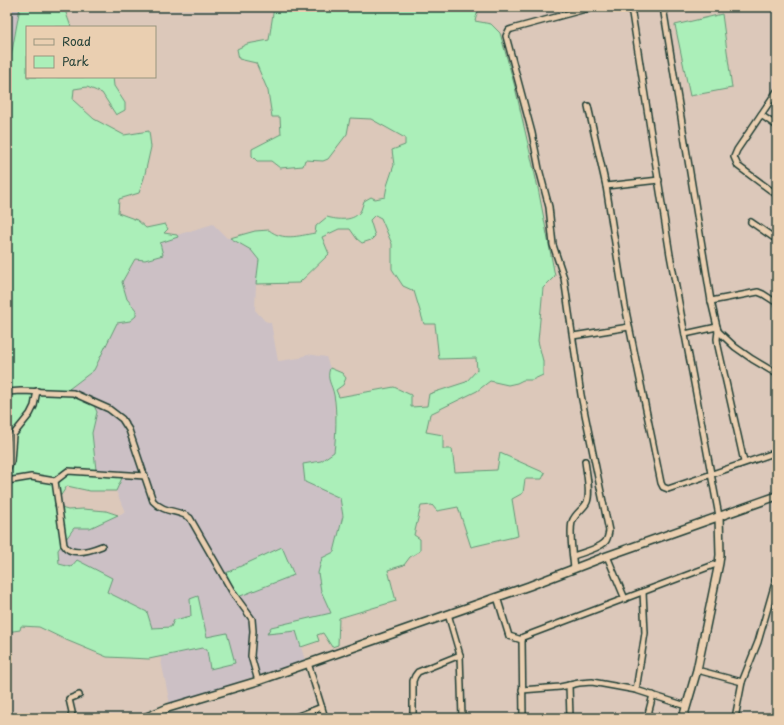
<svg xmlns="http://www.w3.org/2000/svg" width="784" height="725" font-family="'Playpen Sans',sans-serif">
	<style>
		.built { fill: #ccc0c5 }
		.green { fill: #abefb9; stroke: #659676 }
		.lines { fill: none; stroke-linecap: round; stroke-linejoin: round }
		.street-casing { stroke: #1f3d34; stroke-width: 8 }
		.secondary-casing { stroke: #1f3d34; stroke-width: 10 }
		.street { stroke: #eacfb1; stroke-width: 5 }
		.secondary { stroke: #eacfb1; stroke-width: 7 }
	</style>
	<rect width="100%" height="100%" fill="#dcc8ba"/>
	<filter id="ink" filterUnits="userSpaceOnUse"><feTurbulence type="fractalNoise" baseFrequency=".025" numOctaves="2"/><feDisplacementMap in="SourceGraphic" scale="8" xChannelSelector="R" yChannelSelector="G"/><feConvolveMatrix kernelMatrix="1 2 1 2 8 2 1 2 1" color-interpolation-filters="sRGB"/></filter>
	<g filter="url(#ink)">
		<g class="built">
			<path d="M 7,7 L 20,7 L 7,79 Z"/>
			<path d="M 213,224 L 227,238 L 230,238 L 251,250 L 259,260 L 256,284 L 255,310 L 265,321 L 271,323 L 278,361 L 300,358 L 307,354 L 326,357 L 330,368 L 328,375 L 334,396 L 336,440 L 334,452 L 321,461 L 303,464 L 305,482 L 340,498 L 343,516 L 334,552 L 322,558 L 321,591 L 331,613 L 271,627 L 267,633 L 296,631 L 305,660 L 170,704 L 160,656 L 202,648 L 207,650 L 207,637 L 204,626 L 191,616 L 174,620 L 171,627 L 151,628 L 147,612 L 107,592 L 77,560 L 71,567 L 59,564 L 58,550 L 74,528 L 90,528 L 125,512 L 116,491 L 122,478 L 96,470 L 92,433 L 97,412 L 90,397 L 68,389 L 94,370 L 117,323 L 130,321 L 136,310 L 127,299 L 122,282 L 136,259 L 145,260 L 162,255 L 160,243 L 178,237 L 177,235 Z"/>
		</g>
		<g class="green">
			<path d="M 20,7 L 68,7 L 66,13 L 71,27 L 27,27 L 27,77 L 113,77 L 114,86 L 125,103 L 125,110 L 116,115 L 102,93 L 87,87 L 74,89 L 73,100 L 94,119 L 124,135 L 149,131 L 151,147 L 144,178 L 139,193 L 119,199 L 118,213 L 137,220 L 146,228 L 165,224 L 168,229 L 164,233 L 177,235 L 178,237 L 160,243 L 163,255 L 145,260 L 135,259 L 122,282 L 127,299 L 136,310 L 136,316 L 130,321 L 117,323 L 94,370 L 69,389 L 90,397 L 97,412 L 92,433 L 96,470 L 122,478 L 116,491 L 90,491 L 67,486 L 54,506 L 68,510 L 83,509 L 106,511 L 118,515 L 90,528 L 74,528 L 58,550 L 59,564 L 71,567 L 77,560 L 112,578 L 107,592 L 147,612 L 152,628 L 171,627 L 174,620 L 191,616 L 190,599 L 198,596 L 207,637 L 227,633 L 235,663 L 210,669 L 207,650 L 202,648 L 149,659 L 107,657 L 66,640 L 39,627 L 21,626 L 20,630 L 7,632 L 7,79 Z"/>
			<path d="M 274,7 L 479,7 L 475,21 L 491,24 L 500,33 L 515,87 L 538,188 L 555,276 L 543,288 L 538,341 L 543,361 L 543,375 L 532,380 L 523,380 L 517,383 L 508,385 L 490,381 L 477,391 L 430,414 L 426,432 L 443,435 L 443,449 L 452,449 L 455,472 L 497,470 L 500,453 L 545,473 L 542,479 L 525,479 L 523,493 L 512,499 L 518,536 L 471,547 L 458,507 L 437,511 L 432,505 L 421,506 L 414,535 L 420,539 L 420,551 L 410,557 L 404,565 L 388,570 L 396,601 L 339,618 L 338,645 L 332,647 L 323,633 L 317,635 L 319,641 L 301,647 L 296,631 L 267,634 L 271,627 L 331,613 L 321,591 L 318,573 L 322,558 L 334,552 L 343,516 L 340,498 L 305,482 L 303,464 L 321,461 L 334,452 C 336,437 337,410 334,395 C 332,384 326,380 330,368 L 342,373 L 346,378 L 343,385 L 336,390 L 339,397 L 394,387 L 411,395 L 411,407 L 427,406 L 429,394 L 466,382 L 477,370 L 476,358 L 439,359 L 435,324 L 424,324 L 414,291 L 403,286 L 392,269 L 392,244 L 381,218 L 375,215 L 370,220 L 375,236 L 371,240 L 362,243 L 357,239 L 350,229 L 339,229 L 322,237 L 329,254 L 299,283 L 256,284 L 259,260 L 251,250 L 230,238 L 255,231 L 269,230 C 283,241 298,236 315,233 L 316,226 L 327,217 C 337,220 355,222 361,210 C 362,207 363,204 364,201 L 371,197 L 375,199 L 385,197 L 387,186 L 394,165 L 392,150 L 405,145 L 405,138 L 371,119 L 350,118 L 347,134 L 328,159 L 323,161 L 305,160 L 303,166 L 280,168 L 271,161 L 257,161 L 252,156 L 252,149 L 281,134 L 280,117 L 272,117 L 268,91 L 256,63 L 239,59 L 237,49 L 247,44 L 269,40 Z"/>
			<path d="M 722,14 L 732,88 L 690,96 L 675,25 Z"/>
			<path d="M 282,547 L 294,575 L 238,597 L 226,573 Z"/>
		</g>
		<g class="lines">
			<defs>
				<g id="street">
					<path d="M 631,7 L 670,255 L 719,516"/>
					<path d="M 663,7 L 711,301 L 718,331 L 735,347 L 752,359 L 777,374"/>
					<path d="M 777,91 L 737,150 L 734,157 L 738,166 L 777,195"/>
					<path d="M 588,106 L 606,186 L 625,306 L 661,483 L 663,487 L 668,489 L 777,452"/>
					<path d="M 761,115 L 777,126"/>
					<path d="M 606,186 L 659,180"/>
					<path d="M 751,222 L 777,240"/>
					<path d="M 711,301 L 758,292 L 763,294 L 777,303"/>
					<path d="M 718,331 L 717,339 L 718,346 L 744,462"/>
					<path d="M 685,334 L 717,327"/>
					<path d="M 573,336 L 629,327"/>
					<path d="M 7,392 L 21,391 L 73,393 L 109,409 L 122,419 L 129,430 L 153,501 C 165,514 178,509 190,518 L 233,593 L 252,619 L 253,631 L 251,656 L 258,681"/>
					<path d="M 7,471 L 11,461 L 13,435 L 30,414 L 34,406 L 37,391"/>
					<path d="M 7,481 L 31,477 L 55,481 L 68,471 L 145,476"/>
					<path d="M 55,481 L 64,545 C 71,557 92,550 102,546"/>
					<path d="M 573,556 C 581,553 598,549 604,543 C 608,540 608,535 609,531 L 581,395 L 564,278 L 553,245 L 549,207 L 539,169 L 532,133 L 506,36 L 509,30 L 512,29 L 593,7"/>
					<path d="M 607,556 L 625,599"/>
					<path d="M 574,569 C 573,556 569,534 572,522 C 575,513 584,509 587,502 C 591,492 586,471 585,461"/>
					<path d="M 497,597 L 509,636 L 522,640"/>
					<path d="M 448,614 L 460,655 L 462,718"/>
					<path d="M 308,663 L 325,718"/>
					<path d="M 697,670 L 742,682"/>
					<path d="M 569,685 L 570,718"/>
					<path d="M 522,690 L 560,687 L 579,683 L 592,682 L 636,690 L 686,706"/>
					<path d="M 636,690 L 645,633 L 643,592"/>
					<path d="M 70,718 L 72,712 L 69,699 L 79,695"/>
					<path d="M 293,718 L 322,707"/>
					<path d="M 413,718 L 413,681 L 415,676 L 418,672 L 460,655"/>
					<path d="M 523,718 L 522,640 L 523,637 L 719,563"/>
					<path d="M 647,718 L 653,695"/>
					<path d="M 735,718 L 742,682 L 758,642 L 777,576"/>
				</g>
				<g id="secondary">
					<path d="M 144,718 L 168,708 L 258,681 L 529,586 L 607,556 L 777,496"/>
					<path d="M 683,718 L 697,670 L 719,563 L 720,555 L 719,516"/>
				</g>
			</defs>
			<use href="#street" class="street-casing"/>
			<use href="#secondary" class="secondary-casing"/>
			<use href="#street" class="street"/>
			<use href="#secondary" class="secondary"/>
		</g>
	</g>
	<rect width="784" height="725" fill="none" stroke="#eacfb1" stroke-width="24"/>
	<rect x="12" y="12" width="760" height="701" fill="none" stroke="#1f3d34" stroke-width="1.5" filter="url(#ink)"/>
	<rect x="26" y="26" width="130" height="52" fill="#eacfb1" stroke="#99957f"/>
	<rect x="34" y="39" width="20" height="6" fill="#eacfb1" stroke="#99957f"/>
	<text x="62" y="46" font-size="12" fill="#1f3d34">Road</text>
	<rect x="34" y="56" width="20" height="12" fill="#abefb9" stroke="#99957f"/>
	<text x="62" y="66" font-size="12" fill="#1f3d34">Park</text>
</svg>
